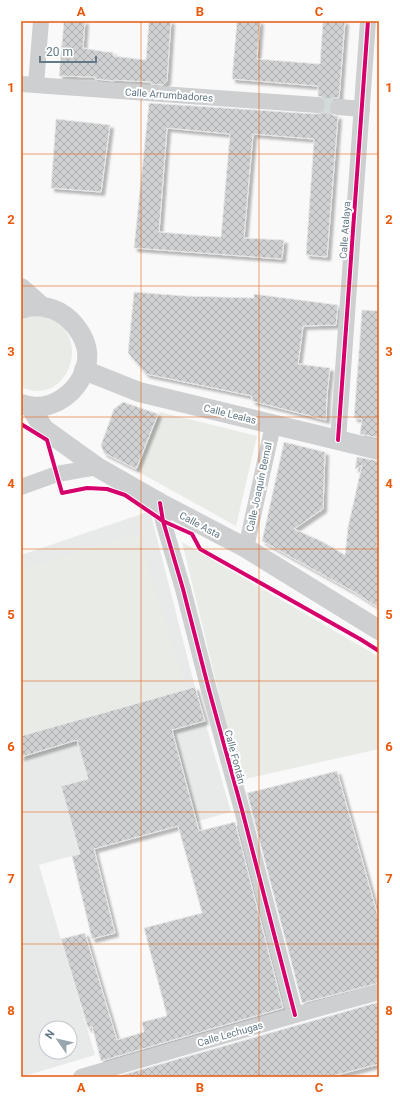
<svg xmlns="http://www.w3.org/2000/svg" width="400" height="1098" font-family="Roboto,sans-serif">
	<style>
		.built { fill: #e8eaea; fill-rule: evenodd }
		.green { fill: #e8ebe6 }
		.building { fill: url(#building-cross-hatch); stroke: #e8e8e8; fill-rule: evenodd; filter: url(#shadow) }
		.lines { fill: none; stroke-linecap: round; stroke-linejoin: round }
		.minor-tunnel { stroke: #d4d9dc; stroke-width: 16; stroke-dasharray: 16 8; stroke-linecap: butt }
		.minor { stroke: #cecfd0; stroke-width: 16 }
		.tertiary { stroke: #cecfd0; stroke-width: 20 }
		.cycleway-casing { stroke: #fff; stroke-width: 6 }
		.cycleway { stroke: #d6006c; stroke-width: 4 }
		.grid { fill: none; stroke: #e8590c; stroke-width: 1; stroke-opacity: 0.55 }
		.labels { text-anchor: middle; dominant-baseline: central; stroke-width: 4; stroke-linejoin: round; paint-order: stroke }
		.street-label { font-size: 10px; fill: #637985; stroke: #fff }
		.neatline { fill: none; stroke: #e8590c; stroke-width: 1.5 }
		.grid-label { font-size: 13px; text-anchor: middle; font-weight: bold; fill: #e8590c }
	</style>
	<defs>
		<pattern id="building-cross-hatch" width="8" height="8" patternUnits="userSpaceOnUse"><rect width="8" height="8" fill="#cfd1d2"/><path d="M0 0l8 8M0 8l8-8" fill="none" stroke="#acaeb0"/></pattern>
		<filter id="shadow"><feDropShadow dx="3.5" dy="3.5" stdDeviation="1" flood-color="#0004"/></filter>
	</defs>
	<rect width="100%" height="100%" fill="#f9f9f9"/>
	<path class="built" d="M 150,511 L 195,687 L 231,812 L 39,865 L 95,1055 L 21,1077 L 21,555 ZM 46,1028 L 70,1028 L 70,1052 L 46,1052 Z"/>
	<g class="green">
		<path d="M 33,316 C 37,316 42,316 46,317 C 95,333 68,409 21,387 L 21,320 Z"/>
		<path d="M 160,412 L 257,436 L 236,526 L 137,471 Z"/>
		<path d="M 138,533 L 188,696 L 21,747 L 21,570 Z"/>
		<path d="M 182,542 L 379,657 L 379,749 L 240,780 Z"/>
	</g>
	<g class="building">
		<path d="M 64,21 L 85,21 L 83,48 L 106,52 L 113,52 L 113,56 L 146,60 L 149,21 L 171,21 L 167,81 L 163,85 L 151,84 L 151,82 L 114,80 L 114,81 L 95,79 L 95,77 L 59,76 Z"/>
		<path d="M 237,21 L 260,21 L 257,59 L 320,64 L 323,21 L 345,21 L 339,98 L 334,98 L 330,101 L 329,107 L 329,111 L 332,115 L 338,116 L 327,257 L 306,255 L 314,139 L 253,134 L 244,238 L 284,240 L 282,259 L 134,248 L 149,103 L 316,114 L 321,113 L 325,110 L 326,105 L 325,101 L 322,97 L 318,96 L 318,86 L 232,79 ZM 167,128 L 230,134 L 221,237 L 159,232 Z"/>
		<path d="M 56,119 L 110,125 L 101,192 L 51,188 Z"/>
		<path d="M 134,292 L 185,296 L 254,298 L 254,294 L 338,305 L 336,325 L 303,326 L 298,364 L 330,368 L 327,395 L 326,420 L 252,401 L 252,396 L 146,374 L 128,353 Z"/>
		<path d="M 362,310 L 379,311 L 379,438 L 360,434 L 362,419 L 354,418 Z"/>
		<path d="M 123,402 L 158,414 L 136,469 L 104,453 L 101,445 L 114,409 Z"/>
		<path d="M 284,442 L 325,452 L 323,509 L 294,529 L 323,542 L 345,555 L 348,527 L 362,465 L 355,469 L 357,457 L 379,461 L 379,524 L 377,546 L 379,546 L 379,608 L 354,592 L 262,541 Z"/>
		<path d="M 195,687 L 205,721 L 172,730 L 199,831 L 235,822 L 283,1008 L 101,1061 L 92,1026 L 88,1028 L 61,939 L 85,933 L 117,1040 L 144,1032 L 142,1022 L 167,1016 L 144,928 L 202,913 L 178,826 L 94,849 L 115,933 L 92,939 L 72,856 L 80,854 L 61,786 L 88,779 L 77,740 L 21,757 L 21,736 Z"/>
		<path d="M 337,771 L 379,920 L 379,983 L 302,1003 L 247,793 Z"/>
		<path d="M 379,1002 L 379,1064 L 329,1077 L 115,1077 Z"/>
	</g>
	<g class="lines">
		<path class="minor-tunnel" d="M 317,105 L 338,107"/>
		<g class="minor">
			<path d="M 21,84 L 317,105"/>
			<path d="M 36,85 L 41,21"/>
			<path d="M 338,107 L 362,109"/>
			<path d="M 338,440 L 368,21"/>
			<path d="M 21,487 L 57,474 L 97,467"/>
			<path d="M 160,503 L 163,521 L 183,589 L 209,690 L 242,810 L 295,1015"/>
			<path d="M 246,548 L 273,425"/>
			<path d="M 81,1077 L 295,1015 L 379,992"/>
		</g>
		<g class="tertiary">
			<path d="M 21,288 L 40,305"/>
			<path d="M 21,309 C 35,304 47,306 59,312 C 75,321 90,342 87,361 C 82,391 51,415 21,404"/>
			<path d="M 84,370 L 139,392 L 379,450"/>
			<path d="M 31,408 L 44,429 L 97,467 L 160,503 L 246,548 L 379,630"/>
		</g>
		<defs>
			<g id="cycleway">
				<path d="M 21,424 L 47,440 L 62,493 L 87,488 L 107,489 L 125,495 L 163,521 L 192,534 L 200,549 L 360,639 L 379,651"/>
				<path d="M 338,440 L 368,21"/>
				<path d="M 160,503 L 163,521 L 183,589 L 209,690 L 242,810 L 295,1015"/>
			</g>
		</defs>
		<use href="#cycleway" class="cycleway-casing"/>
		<use href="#cycleway" class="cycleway"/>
	</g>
	<path class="grid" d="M 141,21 L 141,1077M 259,21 L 259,1077M 21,154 L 379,154M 21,286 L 379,286M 21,417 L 379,417M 21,549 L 379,549M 21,681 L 379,681M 21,812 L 379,812M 21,944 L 379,944"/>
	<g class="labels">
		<g class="street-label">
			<text transform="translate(169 95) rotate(4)">Calle Arrumbadores</text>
			<text transform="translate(345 230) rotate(-86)">Calle Atalaya</text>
			<text transform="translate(230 414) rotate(14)">Calle Lealas</text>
			<text transform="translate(259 487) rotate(-78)">Calle Joaquín Bernal</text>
			<text transform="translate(200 525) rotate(28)">Calle Asta</text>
			<text transform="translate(235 757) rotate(75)">Calle Fontán</text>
			<text transform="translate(230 1034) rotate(-16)">Calle Lechugas</text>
		</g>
	</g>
	<rect width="400" height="1098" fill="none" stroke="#ffffff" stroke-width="44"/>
	<g transform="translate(58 1040) rotate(304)"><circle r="19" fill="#ffffff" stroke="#c1c9ce"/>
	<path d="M0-3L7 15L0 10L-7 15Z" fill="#98a6ae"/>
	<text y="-6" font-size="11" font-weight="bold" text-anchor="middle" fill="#637985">N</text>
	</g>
	<path d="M40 56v6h56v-6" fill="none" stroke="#637985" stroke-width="2"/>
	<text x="46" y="56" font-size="12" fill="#637985" stroke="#ffffff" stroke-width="3" paint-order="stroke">20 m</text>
	<rect x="22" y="22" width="356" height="1054" class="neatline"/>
	<g class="grid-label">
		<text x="81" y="16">A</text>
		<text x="200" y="16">B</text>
		<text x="319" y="16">C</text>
		<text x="11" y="92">1</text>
		<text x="389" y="92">1</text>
		<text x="11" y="224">2</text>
		<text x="389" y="224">2</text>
		<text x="11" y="356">3</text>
		<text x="389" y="356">3</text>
		<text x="11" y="488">4</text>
		<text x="389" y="488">4</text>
		<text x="11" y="619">5</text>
		<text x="389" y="619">5</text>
		<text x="11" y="751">6</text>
		<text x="389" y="751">6</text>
		<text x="11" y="883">7</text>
		<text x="389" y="883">7</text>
		<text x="11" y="1015">8</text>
		<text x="389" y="1015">8</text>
		<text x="81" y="1092">A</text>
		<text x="200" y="1092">B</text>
		<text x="319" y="1092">C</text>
	</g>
</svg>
